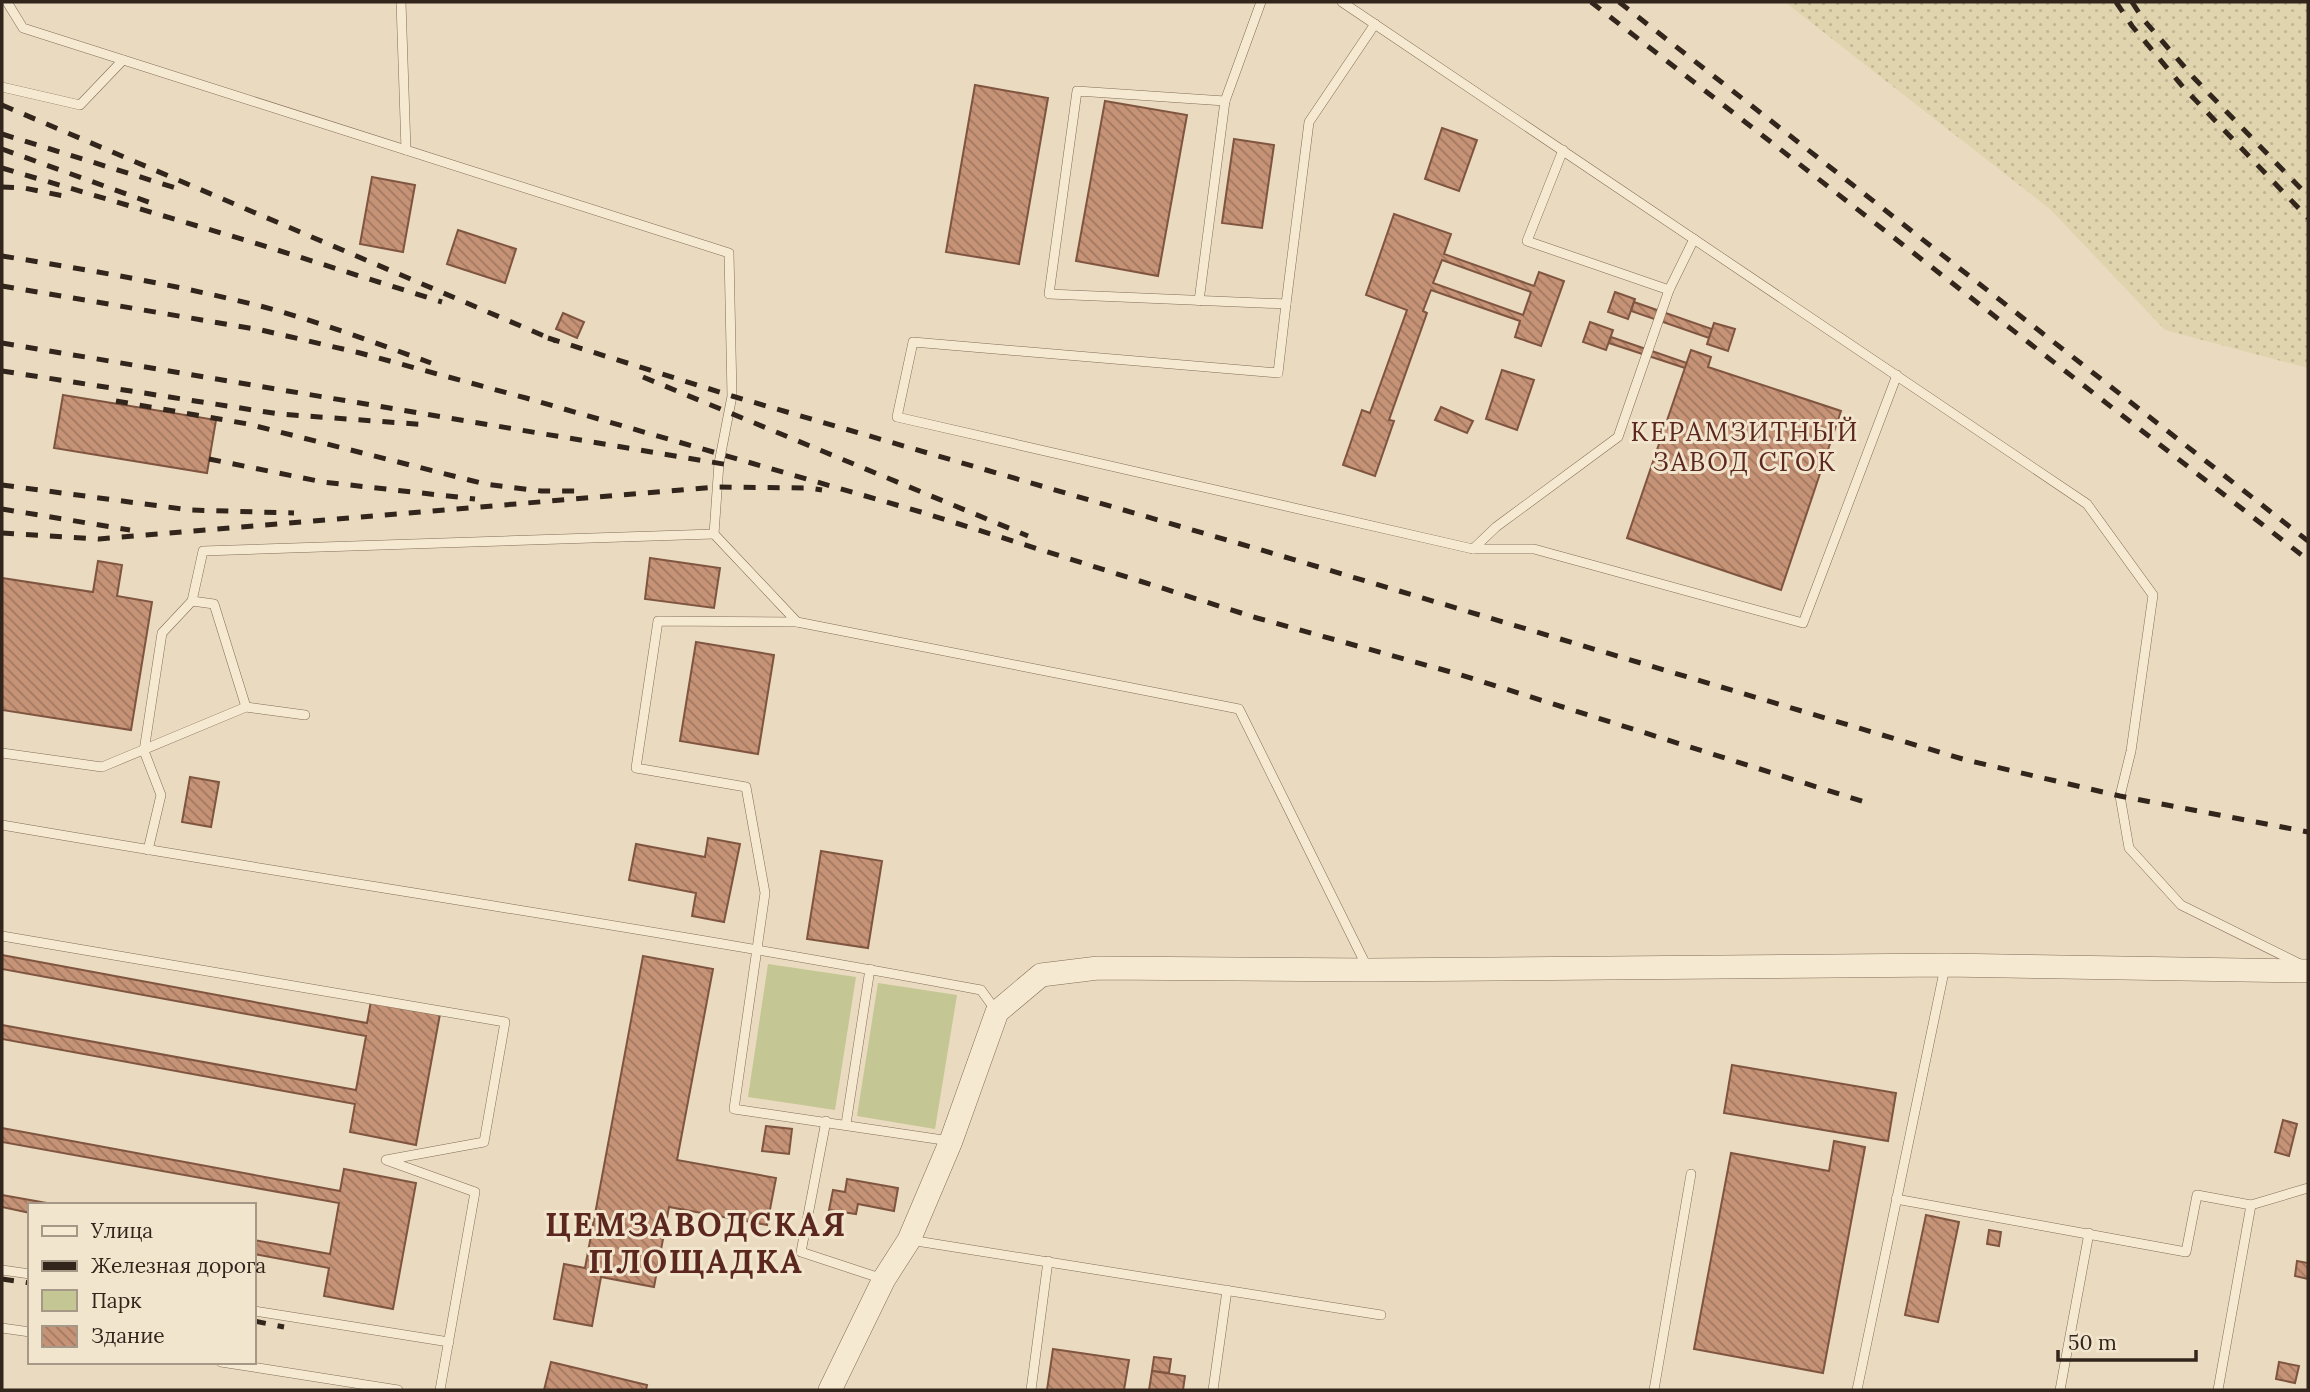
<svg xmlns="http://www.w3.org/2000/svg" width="2310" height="1392" font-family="Lora,serif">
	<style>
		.farmland { fill: url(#farmland-dots) }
		.green { fill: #c4c794 }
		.building { fill: url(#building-back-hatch); stroke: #7f5540; stroke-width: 2; fill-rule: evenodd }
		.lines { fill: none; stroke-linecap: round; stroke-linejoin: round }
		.service-casing { stroke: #816c59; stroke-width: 10 }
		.tertiary-casing { stroke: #816c59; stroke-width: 24 }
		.service { stroke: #f6e9d1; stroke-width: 9 }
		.tertiary { stroke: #f6e9d1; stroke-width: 23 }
		.rail { stroke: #32251c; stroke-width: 5; stroke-dasharray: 12 12; stroke-linecap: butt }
		.labels { text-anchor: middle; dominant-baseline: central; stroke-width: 6; stroke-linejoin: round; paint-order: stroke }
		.neighbourhood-label { font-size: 26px; letter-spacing: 2px; fill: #5b271f; stroke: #f2e5ce }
		.district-label { font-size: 32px; font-weight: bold; letter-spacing: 2px; fill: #5b271f; stroke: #f2e5ce }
	</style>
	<defs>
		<pattern id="farmland-dots" width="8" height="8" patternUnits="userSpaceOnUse" patternTransform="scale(1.75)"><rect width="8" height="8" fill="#dfd4ad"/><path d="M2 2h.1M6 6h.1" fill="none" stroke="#c0b694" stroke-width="1.8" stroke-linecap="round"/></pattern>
		<pattern id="building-back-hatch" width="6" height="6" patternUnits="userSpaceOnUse" patternTransform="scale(1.75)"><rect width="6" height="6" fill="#c69377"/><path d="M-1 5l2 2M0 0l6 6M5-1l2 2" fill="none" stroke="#a17861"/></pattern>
	</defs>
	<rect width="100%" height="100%" fill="#eadabf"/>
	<path class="farmland" d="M 1785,2 L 2308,2 L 2308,368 L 2165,330 L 2050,209 Z"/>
	<g class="green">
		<path d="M 768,964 L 856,977 L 835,1110 L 748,1097 Z"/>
		<path d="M 878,983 L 957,995 L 935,1129 L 857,1116 Z"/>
	</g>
	<g class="building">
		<path d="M 975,85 L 1048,98 L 1019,264 L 946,252 Z"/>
		<path d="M 1105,101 L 1187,115 L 1158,276 L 1076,261 Z"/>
		<path d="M 1442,128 L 1477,140 L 1459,191 L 1425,179 Z"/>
		<path d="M 1234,139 L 1274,145 L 1262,228 L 1222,223 Z"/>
		<path d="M 372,177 L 415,185 L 403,252 L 360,244 Z"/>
		<path d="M 1394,214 L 1451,234 L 1444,254 L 1534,286 L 1539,272 L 1564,281 L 1541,346 L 1515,337 L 1520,321 L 1431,290 L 1423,311 L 1427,313 L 1389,420 L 1394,421 L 1375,476 L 1343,465 L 1362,410 L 1370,413 L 1407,310 L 1366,295 ZM 1442,260 L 1531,292 L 1523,315 L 1433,283 Z"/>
		<path d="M 458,230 L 516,249 L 505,283 L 447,264 Z"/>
		<path d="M 1615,292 L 1635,299 L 1628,319 L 1608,312 Z"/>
		<path d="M 1634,302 L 1712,329 L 1709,338 L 1631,311 Z"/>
		<path d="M 563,313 L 584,322 L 577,338 L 556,329 Z"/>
		<path d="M 1590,322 L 1613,330 L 1606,350 L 1583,342 Z"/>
		<path d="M 1714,323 L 1735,329 L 1728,351 L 1707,344 Z"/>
		<path d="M 1611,337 L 1687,363 L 1685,368 L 1609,343 Z"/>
		<path d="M 1691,350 L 1711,357 L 1708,367 L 1841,411 L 1781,590 L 1627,538 Z"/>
		<path d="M 1502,370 L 1534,380 L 1517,430 L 1486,419 Z"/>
		<path d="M 63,395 L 216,420 L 207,473 L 54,448 Z"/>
		<path d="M 1441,407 L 1473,421 L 1467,433 L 1435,420 Z"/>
		<path d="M 650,558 L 720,568 L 714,608 L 645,599 Z"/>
		<path d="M 98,561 L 122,565 L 117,596 L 152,602 L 131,730 L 2,710 L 2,578 L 93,592 Z"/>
		<path d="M 696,642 L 774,655 L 758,754 L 680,741 Z"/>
		<path d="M 190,777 L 219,782 L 211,827 L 182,822 Z"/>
		<path d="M 708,838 L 740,844 L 724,922 L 692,916 L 696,893 L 629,880 L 636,844 L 705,857 Z"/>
		<path d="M 821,851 L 882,861 L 868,948 L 807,939 Z"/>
		<path d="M 2,955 L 367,1023 L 371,1001 L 440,1014 L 416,1145 L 350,1132 L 355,1104 L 2,1039 L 2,1025 L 356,1090 L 366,1036 L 2,969 Z"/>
		<path d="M 643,956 L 713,969 L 677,1160 L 776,1178 L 767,1225 L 669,1207 L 654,1287 L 601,1277 L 592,1326 L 554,1319 L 564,1264 L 585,1268 Z"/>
		<path d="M 1732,1065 L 1896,1093 L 1888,1141 L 1724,1113 Z"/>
		<path d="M 2283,1120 L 2297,1124 L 2289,1156 L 2275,1152 Z"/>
		<path d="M 766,1126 L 792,1129 L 789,1154 L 762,1151 Z"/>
		<path d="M 2,1128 L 340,1191 L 344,1169 L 416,1183 L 393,1309 L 324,1296 L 329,1268 L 254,1254 L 254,1240 L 330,1254 L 339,1203 L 2,1142 Z"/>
		<path d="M 1834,1141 L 1865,1147 L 1823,1373 L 1694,1349 L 1731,1153 L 1829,1171 Z"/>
		<path d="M 847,1179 L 898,1188 L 894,1211 L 858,1204 L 856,1214 L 829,1210 L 833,1190 L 845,1192 Z"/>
		<path d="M 2,1195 L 58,1205 L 30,1205 L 30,1213 L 2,1207 Z"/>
		<path d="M 1926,1215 L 1959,1222 L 1938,1322 L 1905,1315 Z"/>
		<path d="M 1989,1230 L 2001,1232 L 1999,1246 L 1987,1244 Z"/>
		<path d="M 2297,1261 L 2308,1263 L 2308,1279 L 2295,1276 Z"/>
		<path d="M 1053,1349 L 1129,1360 L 1124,1390 L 1047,1390 Z"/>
		<path d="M 1154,1357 L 1171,1359 L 1169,1373 L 1152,1371 Z"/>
		<path d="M 551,1362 L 647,1385 L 646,1390 L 544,1390 Z"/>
		<path d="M 2279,1362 L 2299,1366 L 2295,1383 L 2276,1379 Z"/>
		<path d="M 1152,1371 L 1185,1376 L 1183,1390 L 1149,1390 Z"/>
	</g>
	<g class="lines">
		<defs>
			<g id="service">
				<path d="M 7,2 L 23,28 L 729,253 L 732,396 L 719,463 L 714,534 L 797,622 L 1239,709 L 1368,969"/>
				<path d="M 401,2 L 406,150"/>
				<path d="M 1261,2 L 1225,101 L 1077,91 L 1049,294 L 1286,304 L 1309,122 L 1375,24"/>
				<path d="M 1342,2 L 2087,504 L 2153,595 L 2131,751 L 2120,796 L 2129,848 L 2181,905 L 2300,964"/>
				<path d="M 2,87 L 80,105 L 123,60"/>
				<path d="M 1563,150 L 1527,241 L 1669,290"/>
				<path d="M 1199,301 L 1225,101"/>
				<path d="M 1286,304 L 1278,373 L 913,342 L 897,417 L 1473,549 L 1534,549 L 1803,623 L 1897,375"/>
				<path d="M 1473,549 L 1496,527 L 1618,437 L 1669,290 L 1694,239"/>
				<path d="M 192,601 L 214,604 L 246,707"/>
				<path d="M 797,622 L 658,621 L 636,768 L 746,787 L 765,893 L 734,1109 L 950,1141"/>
				<path d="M 2,753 L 102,767 L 246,707 L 305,715"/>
				<path d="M 2,825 C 328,881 656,929 981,990 L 997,1012"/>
				<path d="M 148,850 L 161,795 L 144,751 L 162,633 L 192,601 L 203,551 L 714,534"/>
				<path d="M 2,936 L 505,1022 L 484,1142 L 386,1160 L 475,1192 L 440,1390"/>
				<path d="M 826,1121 L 801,1252 L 883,1279"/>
				<path d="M 846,1124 L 870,969"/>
				<path d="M 1896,1199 L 2186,1252 L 2197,1195 L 2251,1205 L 2308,1188"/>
				<path d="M 910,1240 L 1381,1315"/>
				<path d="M 2,1270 L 30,1274"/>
				<path d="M 254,1311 L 449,1342"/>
				<path d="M 2,1328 L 30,1332"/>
				<path d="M 221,1362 L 398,1390"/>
				<path d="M 1031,1390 L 1048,1261"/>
				<path d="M 1213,1390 L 1227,1290"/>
				<path d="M 1654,1390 L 1691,1174"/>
				<path d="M 1857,1390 L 1945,967"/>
				<path d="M 2060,1390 L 2089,1233"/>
				<path d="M 2218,1390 L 2251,1205"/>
			</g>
			<path id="tertiary" d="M 830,1390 L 884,1279 L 909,1240 L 951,1141 L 997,1012 L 1041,975 L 1098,968 L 1368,970 L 1946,965 L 2308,971"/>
		</defs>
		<use href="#service" class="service-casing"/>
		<use href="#tertiary" class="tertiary-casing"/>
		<use href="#service" class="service"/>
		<use href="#tertiary" class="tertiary"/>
		<g class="rail">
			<path d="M 1591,2 L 2308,560"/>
			<path d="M 1619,2 L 2308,541"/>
			<path d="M 2116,2 L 2132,26 L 2183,87 L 2308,218"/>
			<path d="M 2132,2 L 2143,19 L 2194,78 L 2308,196"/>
			<path d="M 2,105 L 556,341"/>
			<path d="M 2,134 L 179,189"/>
			<path d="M 2,149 L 154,204"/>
			<path d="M 2,168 L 255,243 L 442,302"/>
			<path d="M 2,187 L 24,188 L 69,197"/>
			<path d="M 2,256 C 90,270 177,285 264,307 C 320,322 376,343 431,363"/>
			<path d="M 2,286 L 261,330 L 360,353 L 526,398 L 921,512 L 1257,618 L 1458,674 L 1871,804"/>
			<path d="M 548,338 L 732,396 L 1275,554 L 1966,760 L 2120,796 L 2308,832"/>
			<path d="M 2,343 L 735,466"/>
			<path d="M 2,371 L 279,414 L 429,425"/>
			<path d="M 643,377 L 1028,536"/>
			<path d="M 116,401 L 248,424 L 485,484 L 541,491 L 580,491"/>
			<path d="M 209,459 L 323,482 L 475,499"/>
			<path d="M 2,485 L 190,510 L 294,513"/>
			<path d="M 2,509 L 130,530"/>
			<path d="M 2,533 L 99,539 L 717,487 L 809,488 L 822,490"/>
			<path d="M 2,1279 L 30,1283"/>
			<path d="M 254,1321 L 284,1327"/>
		</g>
	</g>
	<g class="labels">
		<g class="neighbourhood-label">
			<text x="1745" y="431">КЕРАМЗИТНЫЙ<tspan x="1745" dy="30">ЗАВОД СГОК</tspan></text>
		</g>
		<g class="district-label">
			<text x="696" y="1224">ЦЕМЗАВОДСКАЯ<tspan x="696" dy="37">ПЛОЩАДКА</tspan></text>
		</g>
	</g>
	<rect width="2310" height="1392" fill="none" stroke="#32251c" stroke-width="7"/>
	<rect x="28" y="1203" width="228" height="161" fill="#f2e5ce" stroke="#a59887" stroke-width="2"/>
	<rect x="42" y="1226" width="35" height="10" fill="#f6e9d1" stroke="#a59887" stroke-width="2"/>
	<text x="91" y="1238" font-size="21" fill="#32251c">Улица</text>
	<rect x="42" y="1261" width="35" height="10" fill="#32251c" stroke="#a59887" stroke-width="2"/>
	<text x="91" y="1273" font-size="21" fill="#32251c">Железная дорога</text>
	<rect x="42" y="1290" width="35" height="21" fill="#c4c794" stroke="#a59887" stroke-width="2"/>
	<text x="91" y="1308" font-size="21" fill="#32251c">Парк</text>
	<rect x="42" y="1326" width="35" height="21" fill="url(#building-back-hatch)" stroke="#a59887" stroke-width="2"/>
	<text x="91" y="1343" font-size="21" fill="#32251c">Здание</text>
	<path d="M2058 1350v10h138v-10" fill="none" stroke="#32251c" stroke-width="3.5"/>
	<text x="2068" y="1350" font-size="21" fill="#32251c" stroke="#f2e5ce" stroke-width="5" paint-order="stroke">50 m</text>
</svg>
